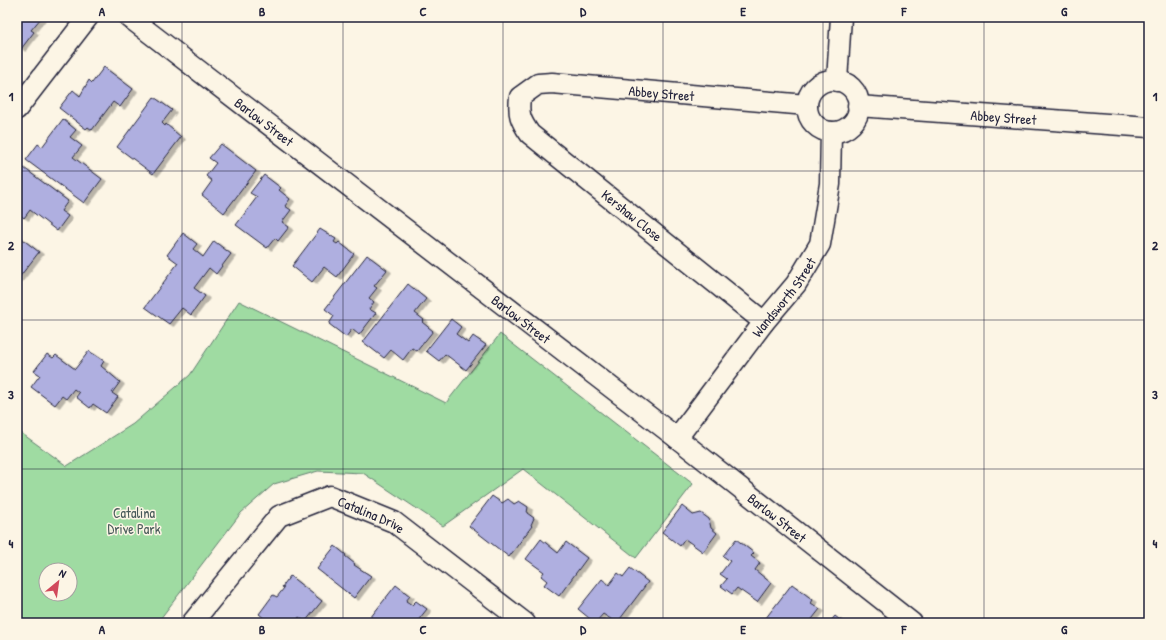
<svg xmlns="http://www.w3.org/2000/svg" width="1166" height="640" font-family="'Patrick Hand',sans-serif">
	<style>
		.green { fill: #9fdba2; stroke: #607e6e; fill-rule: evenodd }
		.building { fill: #afafe0; stroke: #22223b; filter: url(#shadow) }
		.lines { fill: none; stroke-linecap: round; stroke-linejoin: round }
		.street-casing { stroke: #22223b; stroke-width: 23 }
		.street { stroke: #fcf5e5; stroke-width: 20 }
		.grid { fill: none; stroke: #22223b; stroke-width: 1; stroke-opacity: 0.55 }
		.labels { text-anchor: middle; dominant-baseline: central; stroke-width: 3; stroke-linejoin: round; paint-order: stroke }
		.street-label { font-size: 14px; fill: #22223b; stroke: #fcf5e5 }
		.park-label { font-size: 14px; fill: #485a5a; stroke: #fcf5e5 }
		.neatline { fill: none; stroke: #22223b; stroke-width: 1.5 }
		.grid-label { font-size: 13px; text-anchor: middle; font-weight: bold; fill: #22223b }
	</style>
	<defs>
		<filter id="shadow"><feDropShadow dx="4.5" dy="2.5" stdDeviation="0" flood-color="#0004"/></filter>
	</defs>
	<rect width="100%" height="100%" fill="#fcf5e5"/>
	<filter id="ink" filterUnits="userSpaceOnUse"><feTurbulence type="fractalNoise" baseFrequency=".025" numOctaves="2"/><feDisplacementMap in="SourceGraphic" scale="8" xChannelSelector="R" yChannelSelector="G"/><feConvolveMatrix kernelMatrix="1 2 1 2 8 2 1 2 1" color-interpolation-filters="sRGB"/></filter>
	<g filter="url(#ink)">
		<path class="green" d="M 239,301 L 446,403 L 500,334 L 693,484 L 636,558 L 523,469 L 443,526 L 363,473 L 318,471 L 274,484 L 241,513 L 157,623 L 17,623 L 17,430 L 67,466 L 133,424 L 190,375 ZM 46,570 L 70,570 L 70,594 L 46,594 Z"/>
		<g class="building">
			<path d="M 17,17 L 41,18 L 31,30 L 34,32 L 21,49 L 17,46 Z"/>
			<path d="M 104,67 L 133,89 L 120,107 L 113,102 L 92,130 L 88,127 L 86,129 L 59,108 L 73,90 L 80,96 L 89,80 L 92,83 Z"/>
			<path d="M 154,97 L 172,110 L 162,123 L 165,126 L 166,124 L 181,137 L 153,174 L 117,147 Z"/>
			<path d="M 63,119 L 76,130 L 70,137 L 82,146 L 73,157 L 102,179 L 84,203 L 26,160 L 38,144 L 42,147 Z"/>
			<path d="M 221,144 L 256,171 L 224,213 L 202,195 L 212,181 L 206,176 L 216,163 L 209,158 Z"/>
			<path d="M 24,168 L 68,201 L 61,211 L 68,216 L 57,231 L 30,210 L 24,218 L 17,213 L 17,177 Z"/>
			<path d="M 264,175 L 281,188 L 279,190 L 290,199 L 285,206 L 291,210 L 282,222 L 289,227 L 278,241 L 275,238 L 267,248 L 236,225 L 257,197 L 250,193 Z"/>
			<path d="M 320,229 L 336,239 L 334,242 L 337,244 L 339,242 L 354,254 L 337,277 L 324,267 L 312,282 L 292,266 Z"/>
			<path d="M 183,233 L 197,244 L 193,249 L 203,257 L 214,241 L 231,254 L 216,274 L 209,268 L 194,288 L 205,296 L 191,315 L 182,308 L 169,324 L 145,307 L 178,263 L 167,255 Z"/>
			<path d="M 17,235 L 39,252 L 18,279 L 17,279 Z"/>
			<path d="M 367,255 L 387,270 L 374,286 L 377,288 L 369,298 L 374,302 L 369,309 L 376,313 L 359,335 L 352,329 L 346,337 L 329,324 L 334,316 L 325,309 Z"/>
			<path d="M 408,284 L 426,299 L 415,313 L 424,320 L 422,322 L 433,331 L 417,351 L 412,348 L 403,360 L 391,350 L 384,358 L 363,342 Z"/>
			<path d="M 451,319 L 461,327 L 456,334 L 468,343 L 473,336 L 486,345 L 466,370 L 445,354 L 439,361 L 426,351 Z"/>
			<path d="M 89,351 L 104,361 L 101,366 L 120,382 L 112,393 L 118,397 L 106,413 L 93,404 L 90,408 L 76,397 L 79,393 L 74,389 L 66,399 L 62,396 L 55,405 L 31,387 L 40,375 L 34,371 L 47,354 L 53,358 L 56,355 L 75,369 Z"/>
			<path d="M 492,496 L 502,503 L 508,499 L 514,504 L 519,501 L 528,507 L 527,513 L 534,518 L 531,525 L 532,526 L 509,557 L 469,526 Z"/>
			<path d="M 682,506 L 693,515 L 701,513 L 709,519 L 711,528 L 717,533 L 703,552 L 685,539 L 680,546 L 662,532 Z"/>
			<path d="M 541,539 L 558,553 L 566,542 L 587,558 L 559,596 L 544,585 L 547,581 L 541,576 L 544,572 L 526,559 Z"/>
			<path d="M 736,539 L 754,553 L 751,556 L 760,563 L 755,570 L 771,583 L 757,602 L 737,588 L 732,594 L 721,586 L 727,579 L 720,574 L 730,561 L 723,556 Z"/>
			<path d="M 335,546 L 346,555 L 345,556 L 355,564 L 354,565 L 371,576 L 354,598 L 317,569 Z"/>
			<path d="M 630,568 L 648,582 L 617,623 L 603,614 L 595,623 L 578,609 L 602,579 L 609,585 L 618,573 L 623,577 Z"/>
			<path d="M 290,576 L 322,601 L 305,622 L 299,617 L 294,623 L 270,623 L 259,614 L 273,595 L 277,597 L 284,588 L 282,587 Z"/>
			<path d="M 792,584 L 813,600 L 811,603 L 820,609 L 809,623 L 801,623 L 798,621 L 797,623 L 762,623 Z"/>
			<path d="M 396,585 L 410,596 L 406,601 L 412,605 L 416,601 L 427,609 L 416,623 L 376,623 L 370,618 Z"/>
			<path d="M 835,616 L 844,623 L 829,623 Z"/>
		</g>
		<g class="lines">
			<defs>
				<g id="street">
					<path id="s1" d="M 129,17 L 677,438 L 912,623"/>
					<circle cx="833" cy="106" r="26"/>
					<path d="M 837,81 L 841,17"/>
					<path id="s2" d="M 858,106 L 1149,127"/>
					<path d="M 17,109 L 88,17"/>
					<path id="s3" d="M 764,322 L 530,134 C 520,120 518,114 520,97 L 538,84 L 552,83 L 807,105"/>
					<path id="s4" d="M 677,438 L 764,322 L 796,284 L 820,244 L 830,184 L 831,132"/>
					<path id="s5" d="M 192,623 L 279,516 L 330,496 L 394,522 L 525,623"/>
				</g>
			</defs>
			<use href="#street" class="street-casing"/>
			<use href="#street" class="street"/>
		</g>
	</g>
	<path class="grid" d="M 182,17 L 182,623M 343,17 L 343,623M 503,17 L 503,623M 663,17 L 663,623M 823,17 L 823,623M 984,17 L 984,623M 17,171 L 1149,171M 17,320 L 1149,320M 17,469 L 1149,469"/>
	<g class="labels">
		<g class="street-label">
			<text stroke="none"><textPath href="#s3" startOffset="486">Abbey Street</textPath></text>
			<text stroke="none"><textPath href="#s2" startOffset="146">Abbey Street</textPath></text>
			<text stroke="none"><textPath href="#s1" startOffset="171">Barlow Street</textPath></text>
			<text transform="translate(632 215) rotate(39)">Kershaw Close</text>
			<text stroke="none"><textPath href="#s4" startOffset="177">Wandsworth Street</textPath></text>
			<text stroke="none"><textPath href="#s1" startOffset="495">Barlow Street</textPath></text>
			<text stroke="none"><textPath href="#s5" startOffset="238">Catalina Drive</textPath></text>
			<text stroke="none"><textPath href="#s1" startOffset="819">Barlow Street</textPath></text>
		</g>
		<g class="park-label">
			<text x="134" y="512">Catalina<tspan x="134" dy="16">Drive Park</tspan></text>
		</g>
	</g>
	<rect width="1166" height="640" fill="none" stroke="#fcf5e5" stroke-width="44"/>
	<g transform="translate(58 582) rotate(29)"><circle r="19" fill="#fcf5e5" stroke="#a5a1a1"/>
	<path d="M0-3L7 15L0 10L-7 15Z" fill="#d1495b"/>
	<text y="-6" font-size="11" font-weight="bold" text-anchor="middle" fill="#22223b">N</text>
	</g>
	<rect x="22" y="22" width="1122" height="596" class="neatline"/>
	<g class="grid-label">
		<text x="102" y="16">A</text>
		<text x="262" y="16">B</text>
		<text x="423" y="16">C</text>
		<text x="583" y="16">D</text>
		<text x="743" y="16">E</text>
		<text x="904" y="16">F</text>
		<text x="1064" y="16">G</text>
		<text x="11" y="101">1</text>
		<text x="1155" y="101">1</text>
		<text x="11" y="250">2</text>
		<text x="1155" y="250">2</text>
		<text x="11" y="399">3</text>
		<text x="1155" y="399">3</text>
		<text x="11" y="548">4</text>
		<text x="1155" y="548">4</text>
		<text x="102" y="634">A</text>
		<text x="262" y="634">B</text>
		<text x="423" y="634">C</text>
		<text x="583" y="634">D</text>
		<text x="743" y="634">E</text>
		<text x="904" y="634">F</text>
		<text x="1064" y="634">G</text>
	</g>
</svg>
